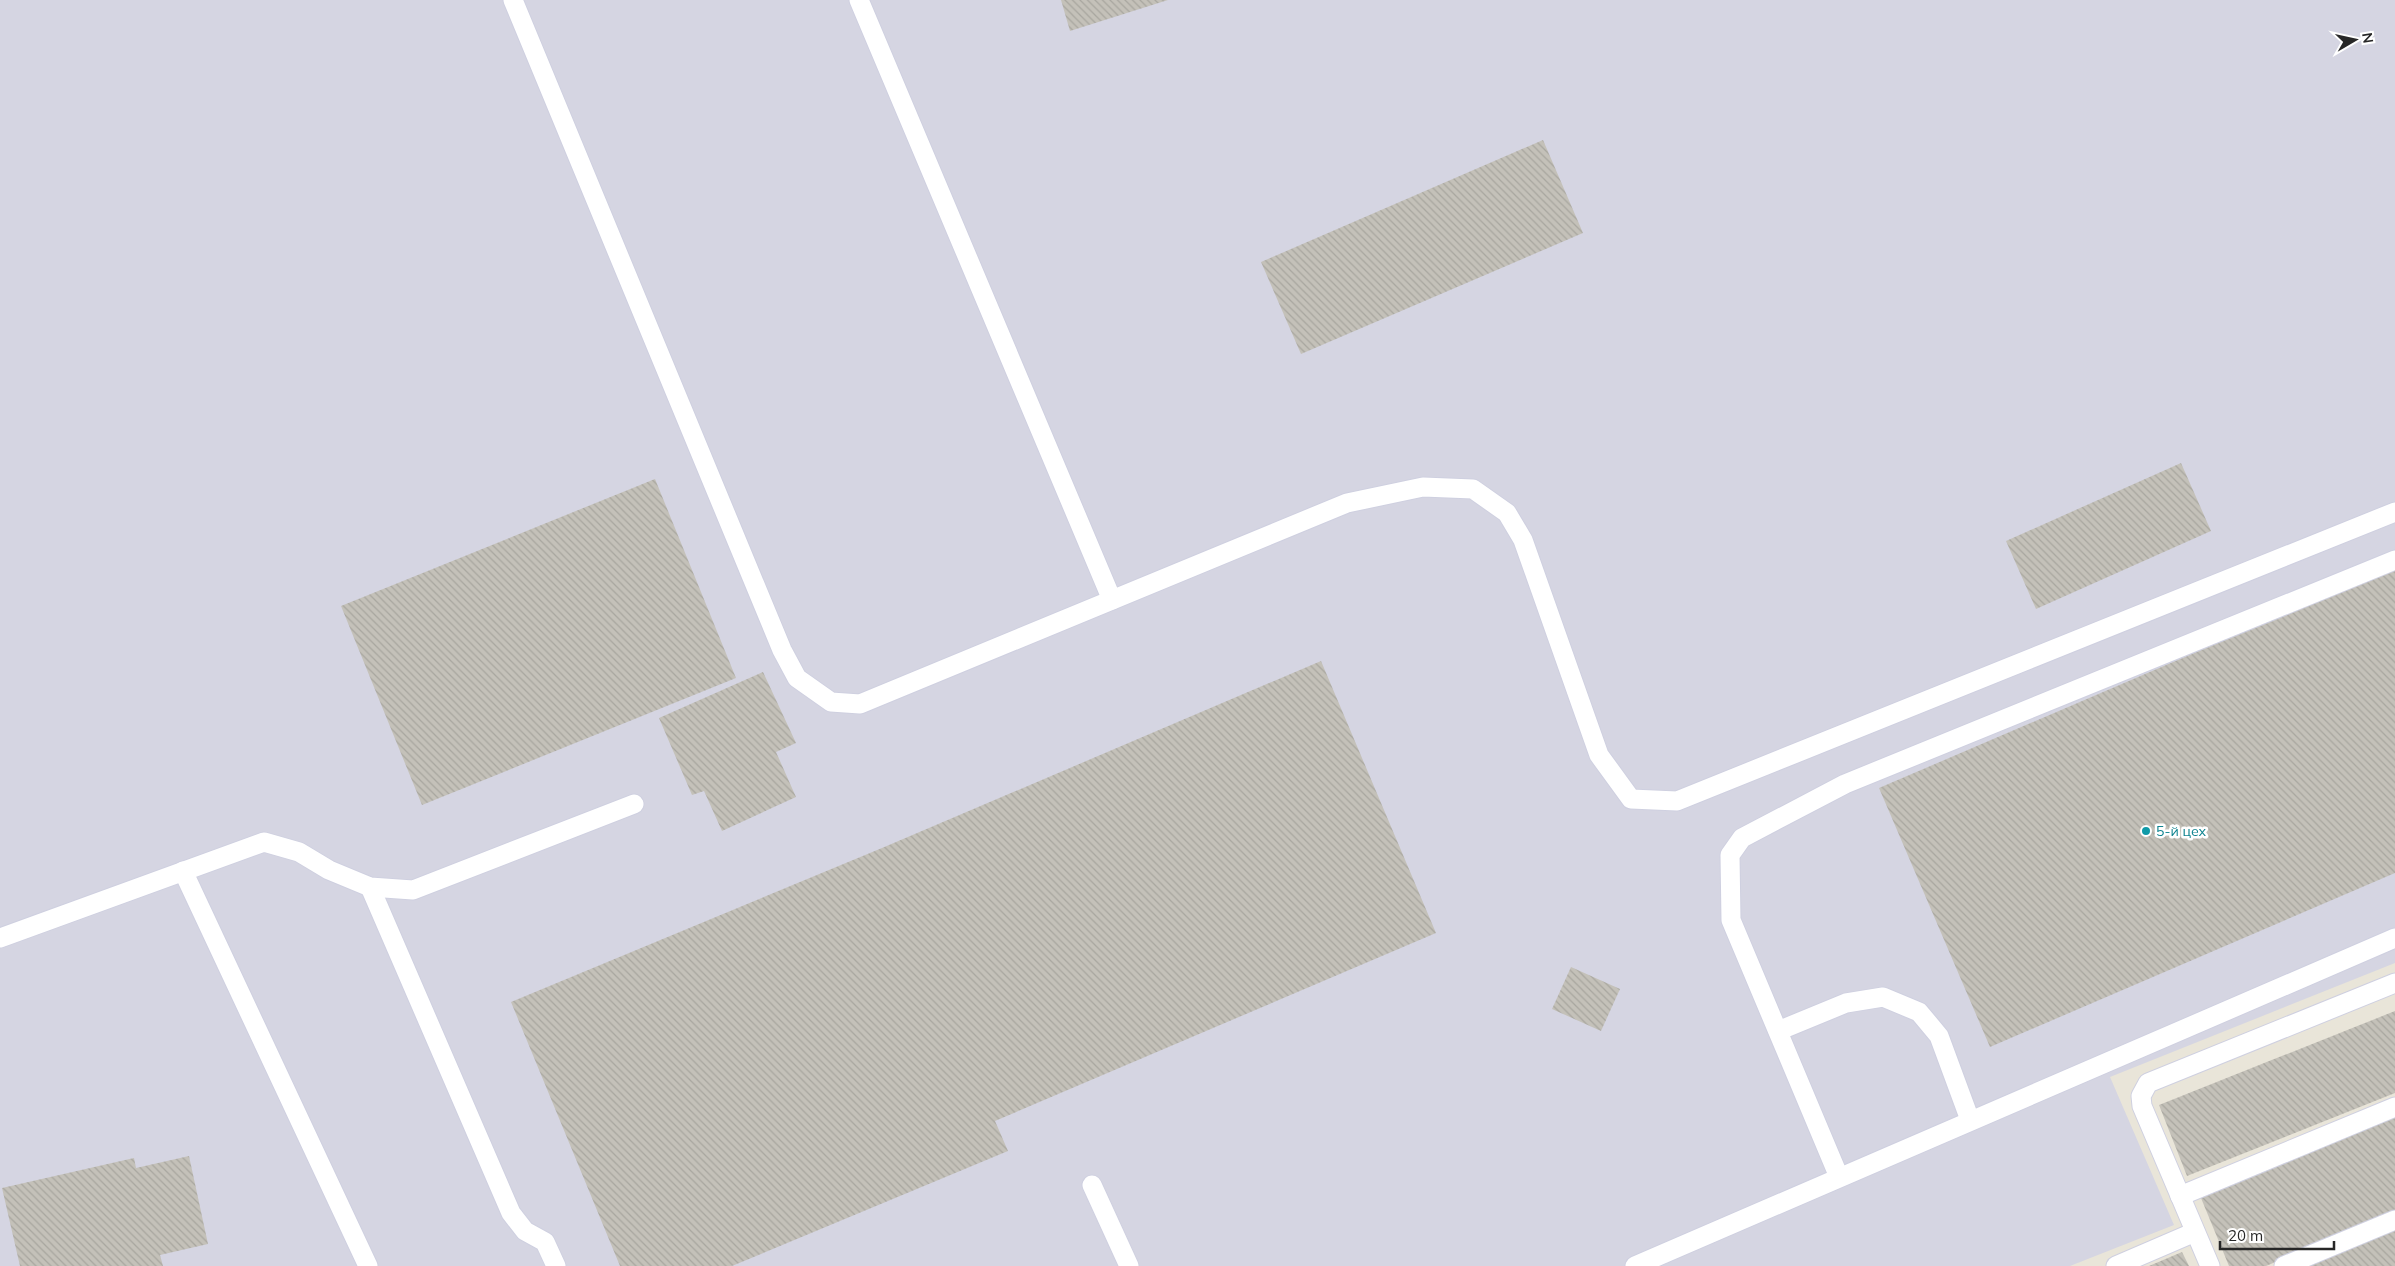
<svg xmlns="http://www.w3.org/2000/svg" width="2395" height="1266" font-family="Mulish,sans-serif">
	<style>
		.airport { fill: #d5d5e2 }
		.building { fill: url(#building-back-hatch) }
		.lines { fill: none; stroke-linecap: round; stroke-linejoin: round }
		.service-casing { stroke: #cfd0e0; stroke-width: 21 }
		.service { stroke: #fff; stroke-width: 19 }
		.culture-dot { fill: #0f9aa8; stroke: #fff; stroke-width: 2 }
		.labels { text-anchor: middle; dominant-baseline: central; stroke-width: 5; stroke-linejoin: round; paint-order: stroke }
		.culture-label { font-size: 14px; fill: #0d838f; stroke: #fff; text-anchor: start }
	</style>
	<defs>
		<pattern id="building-back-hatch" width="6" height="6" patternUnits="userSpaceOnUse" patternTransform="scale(1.25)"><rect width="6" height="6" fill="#c4c1b9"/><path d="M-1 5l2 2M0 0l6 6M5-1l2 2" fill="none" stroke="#a8a69f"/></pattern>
	</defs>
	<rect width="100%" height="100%" fill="#e9e5d9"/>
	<path class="airport" d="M 0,0 L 2395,0 L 2395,963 L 2110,1077 L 2174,1225 L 2070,1266 L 0,1266 Z"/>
	<g class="building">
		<path d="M 1061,0 L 1168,0 L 1070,31 Z"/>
		<path d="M 1543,140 L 1583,233 L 1301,354 L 1261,262 Z"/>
		<path d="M 2181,463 L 2211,531 L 2036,609 L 2006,541 Z"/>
		<path d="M 655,479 L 736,678 L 422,805 L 341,606 Z"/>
		<path d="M 2395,567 L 2395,873 L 1990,1047 L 1879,788 Z"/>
		<path d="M 1321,661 L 1436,933 L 995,1121 L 1008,1151 L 732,1266 L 620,1266 L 511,1002 L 882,848 Z"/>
		<path d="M 763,672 L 796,743 L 776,752 L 796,797 L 722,831 L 704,791 L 692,795 L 659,718 Z"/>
		<path d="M 1571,967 L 1620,989 L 1601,1031 L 1552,1009 Z"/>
		<path d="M 2395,1011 L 2395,1093 L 2187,1176 L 2159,1105 Z"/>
		<path d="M 2395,1117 L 2395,1212 L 2266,1266 L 2229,1266 L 2201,1198 Z"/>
		<path d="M 189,1156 L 208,1244 L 160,1255 L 163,1266 L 20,1266 L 2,1188 L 134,1158 L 136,1168 Z"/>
		<path d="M 2395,1230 L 2395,1266 L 2308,1266 Z"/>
		<path d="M 2182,1252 L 2189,1266 L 2149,1266 Z"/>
	</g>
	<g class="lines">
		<defs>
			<g id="service">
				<path d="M 513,0 L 782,650 L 797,678 L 831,702 L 860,704 L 1347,503 L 1423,487 L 1473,489 L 1507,513 L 1523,540 L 1599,755 L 1631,799 L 1677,801 L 2395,512"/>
				<path d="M 859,0 L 1112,600"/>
				<path d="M 183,871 L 368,1266"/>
				<path d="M 370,887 L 511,1213 L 525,1231 L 545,1242 L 556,1266"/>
				<path d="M 0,938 L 264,842 L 299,852 L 329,870 L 370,887 L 413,890 L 634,804"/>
				<path d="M 1778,1031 L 1846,1003 L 1883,997 L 1919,1012 L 1939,1036 L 1970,1120"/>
				<path d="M 1839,1177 L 1731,920 L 1730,855 L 1742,838 L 1845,784 L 2395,560"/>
				<path d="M 1092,1185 L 1129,1266"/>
				<path d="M 2180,1196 L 2395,1107"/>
				<path d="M 1635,1266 L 2395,938"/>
				<path d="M 2116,1266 L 2195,1232"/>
				<path d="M 2210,1266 L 2142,1106 L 2141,1096 L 2148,1083 L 2395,983"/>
				<path d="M 2284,1266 L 2395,1220"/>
			</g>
		</defs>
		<use href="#service" class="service-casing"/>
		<use href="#service" class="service"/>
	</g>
	<circle class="culture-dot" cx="2146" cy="831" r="5"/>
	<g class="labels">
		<g class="culture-label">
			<text x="2156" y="831">5-й цех</text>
		</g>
	</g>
	<g transform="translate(2355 40) rotate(81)" stroke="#ffffff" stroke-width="4" paint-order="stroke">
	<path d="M0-4L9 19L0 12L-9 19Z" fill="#272727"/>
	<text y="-8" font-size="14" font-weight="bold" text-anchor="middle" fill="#272727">N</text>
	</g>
	<path d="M2220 1241v8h114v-8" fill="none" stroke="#272727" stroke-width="2.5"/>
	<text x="2228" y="1241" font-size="15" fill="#272727" stroke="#ffffff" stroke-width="4" paint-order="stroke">20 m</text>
</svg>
